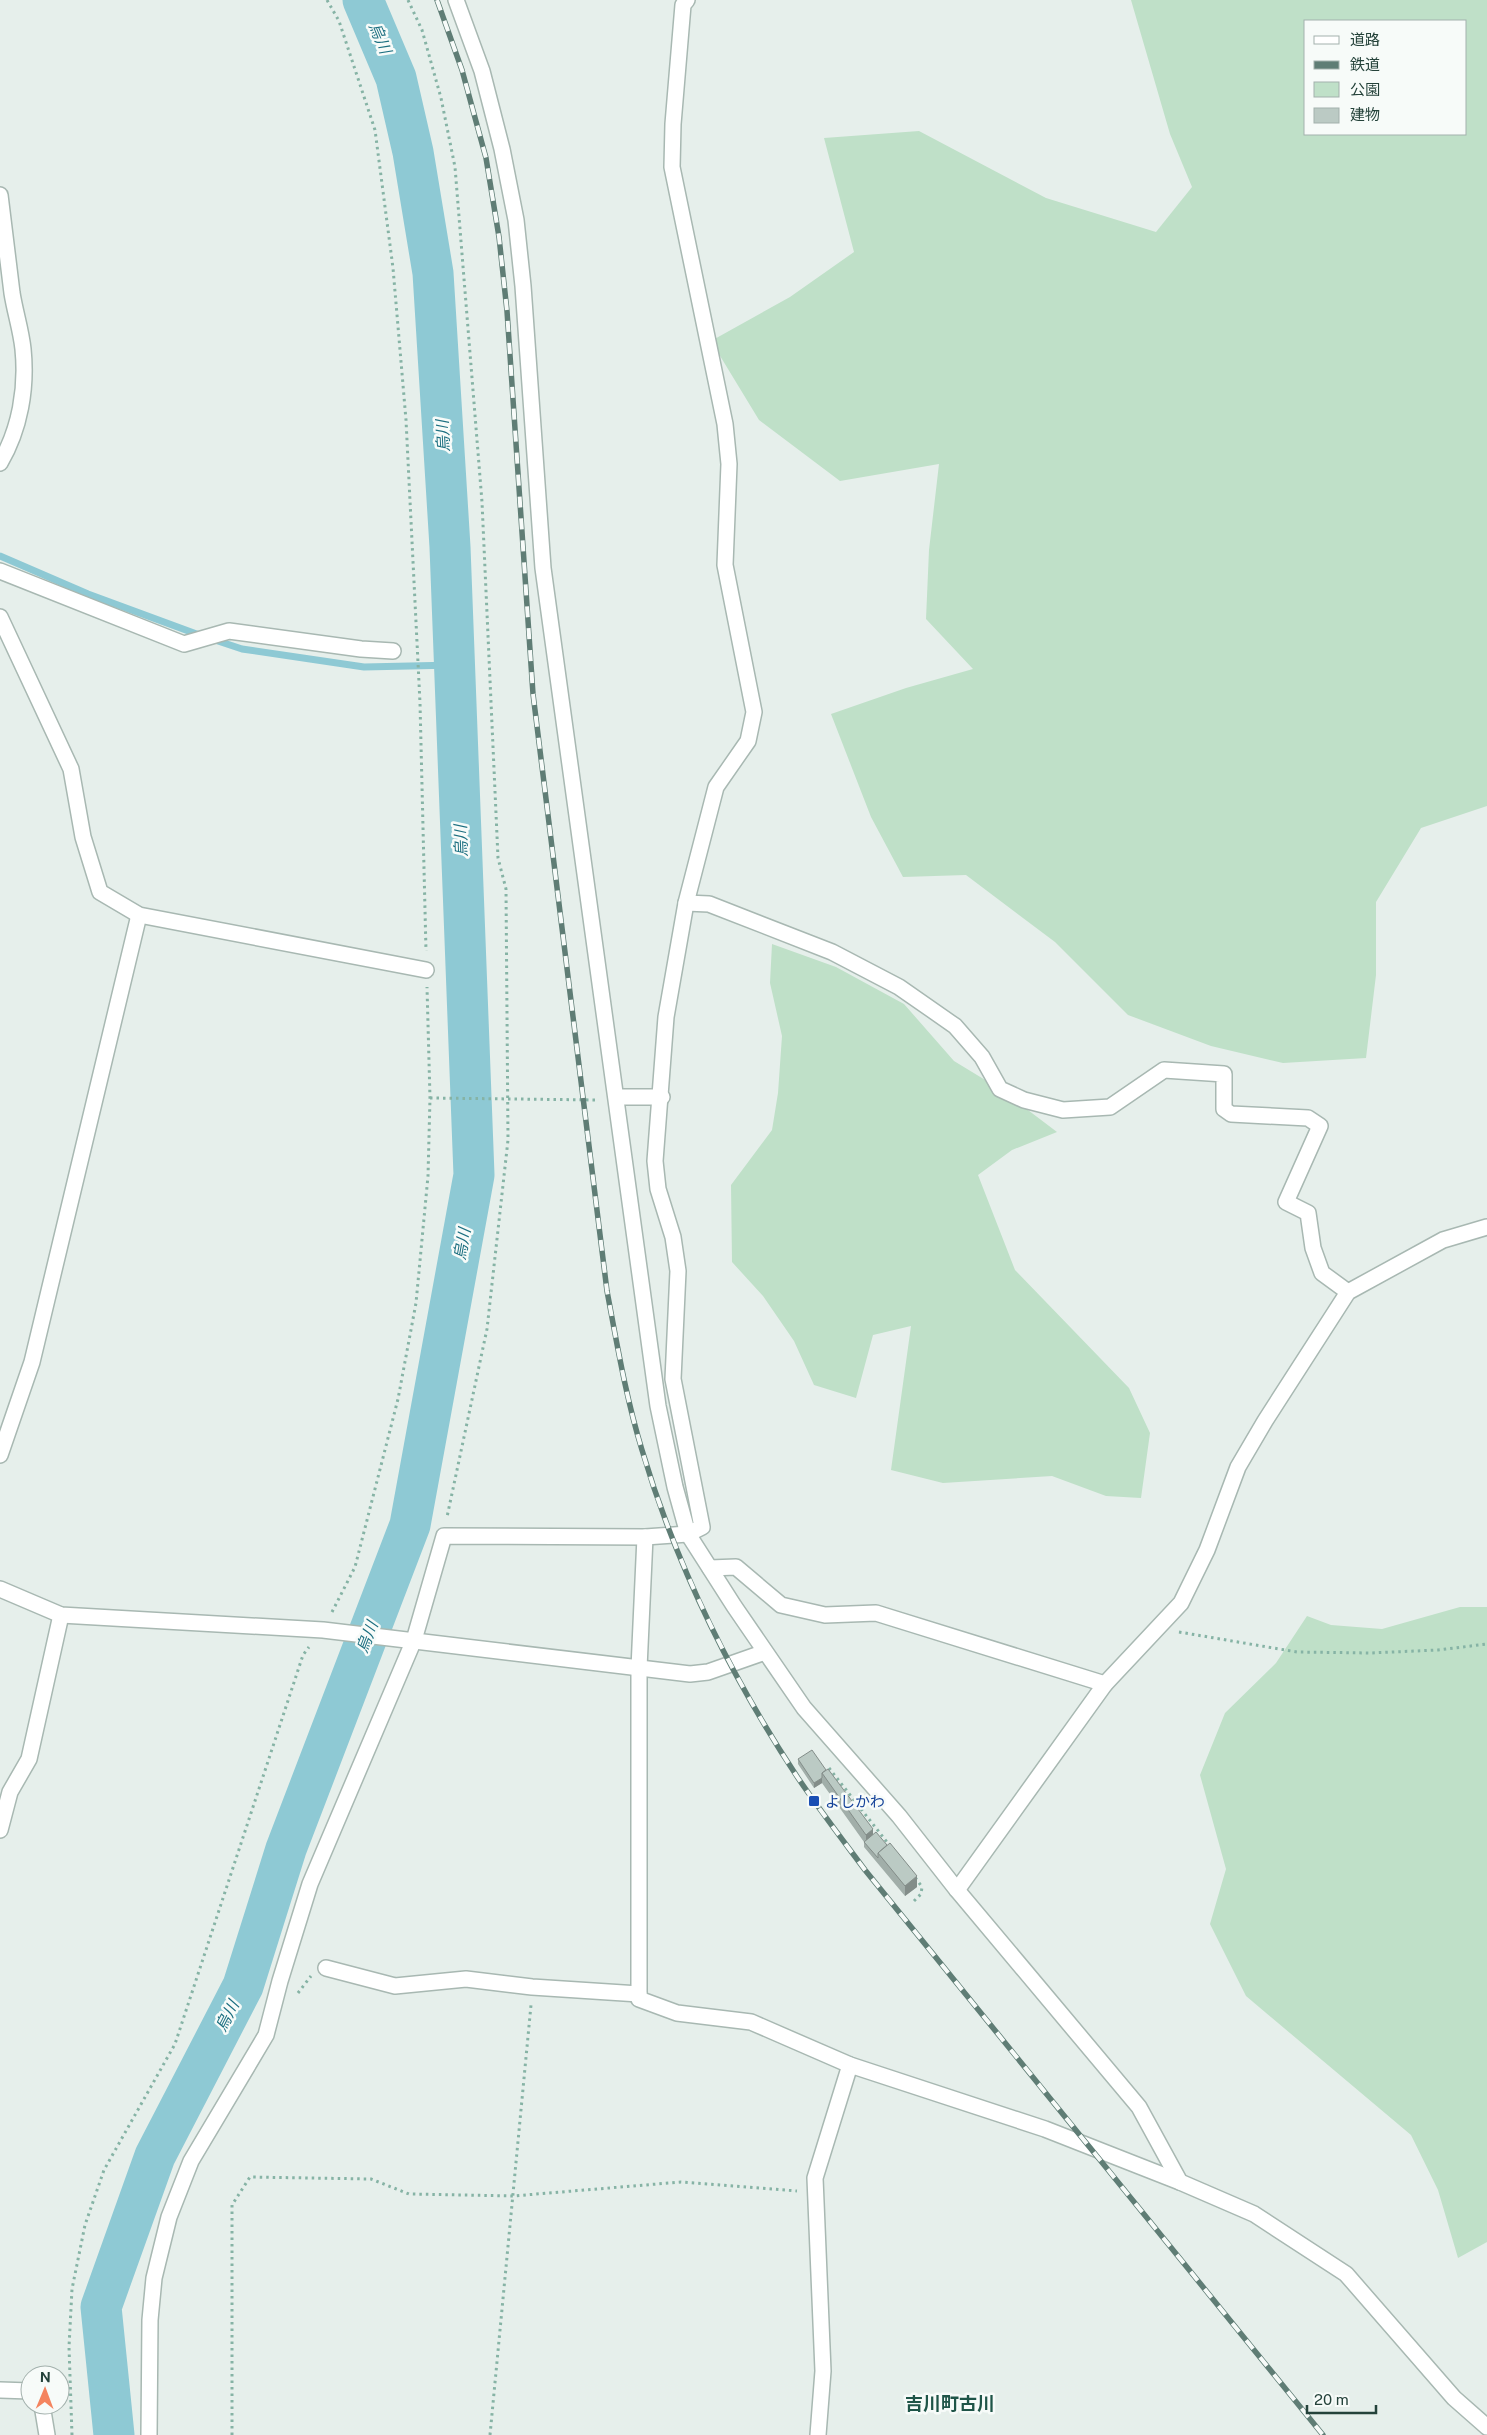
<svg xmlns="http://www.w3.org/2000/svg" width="1487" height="2435" font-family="'Public Sans','Noto Sans JP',sans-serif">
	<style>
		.green { fill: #bfe0c8; fill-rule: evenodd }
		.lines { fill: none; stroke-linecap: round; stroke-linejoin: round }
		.stream { stroke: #8ec9d4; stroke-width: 7 }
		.river { stroke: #8ec9d4; stroke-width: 41 }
		.minor-casing { stroke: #a8b8b2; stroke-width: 18 }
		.path { stroke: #86b3a5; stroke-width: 3; stroke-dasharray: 2.5 4; stroke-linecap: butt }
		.minor { stroke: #fff; stroke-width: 15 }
		.rail-casing { stroke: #5f7d75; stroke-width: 5.5 }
		.rail { stroke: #f7fbf9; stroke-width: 4; stroke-dasharray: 11; stroke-linecap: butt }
		.wall { fill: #a1aea9 }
		.shaded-wall { fill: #838d89 }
		.building { fill: #bbcac4; stroke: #838d89 }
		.transit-dot { fill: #1a4fb4; stroke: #f7fbf9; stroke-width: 2 }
		.labels { text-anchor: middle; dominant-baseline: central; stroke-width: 5; stroke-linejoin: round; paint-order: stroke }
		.transit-label { font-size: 15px; fill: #164399; stroke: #f7fbf9; text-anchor: start }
		.water-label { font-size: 16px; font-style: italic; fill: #1c6f80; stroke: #f7fbf9 }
		.quarter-label { font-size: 18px; font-weight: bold; fill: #1f5548; stroke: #f7fbf9 }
	</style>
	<rect width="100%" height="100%" fill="#e6efeb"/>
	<g class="green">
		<path d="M 1131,0 L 1487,0 L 1487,806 L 1421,828 L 1376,902 L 1376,975 L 1366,1058 L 1283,1063 L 1211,1046 L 1128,1015 L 1055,942 L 966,875 L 903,877 L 871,817 L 831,714 L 906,688 L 973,669 L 926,619 L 929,550 L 939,464 L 840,481 L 759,420 L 711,341 L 790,297 L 854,252 L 824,138 L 919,131 L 1046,198 L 1156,232 L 1192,187 L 1170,134 ZM 1306,21 L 1466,21 L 1466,134 L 1306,134 Z"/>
		<path d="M 772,944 L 836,967 L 904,1004 L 954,1061 L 1000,1089 L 1057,1132 L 1012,1150 L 978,1175 L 1015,1270 L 1129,1388 L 1150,1433 L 1141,1498 L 1106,1496 L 1052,1476 L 943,1483 L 891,1470 L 911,1326 L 873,1335 L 856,1398 L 814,1385 L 794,1341 L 763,1296 L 732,1262 L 731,1185 L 772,1130 L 778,1093 L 782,1036 L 770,983 Z"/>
		<path d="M 1460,1607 L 1487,1607 L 1487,2242 L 1458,2258 L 1438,2190 L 1411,2135 L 1246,1996 L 1210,1924 L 1226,1869 L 1200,1775 L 1225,1713 L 1276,1663 L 1307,1616 L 1331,1625 L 1382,1629 Z"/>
	</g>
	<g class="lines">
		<g class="stream">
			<path d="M 0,556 L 88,594 L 202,636"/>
			<path d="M 212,639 L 242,649 L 364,667 L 455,665"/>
		</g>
		<path class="river" d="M 114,2435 L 101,2307 L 155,2156 L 243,1986 L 286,1849 L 410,1525 L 474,1175 L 450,547 L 433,273 L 413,152 L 396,78 L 363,0"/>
		<defs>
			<g id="minor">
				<path d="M 456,0 L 482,71 L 502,149 L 516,220 L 523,286 L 543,568 L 658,1406 L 675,1487 L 688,1534 L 734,1606 L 804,1708 L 899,1816 L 957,1890 L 1139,2107 L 1180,2182 L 1254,2214 L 1346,2274 L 1454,2398 L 1487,2427"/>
				<path d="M 0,195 C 4,228 8,261 12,293 C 15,312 21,330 23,349 C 27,388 20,429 0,463"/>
				<path d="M 0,571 L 184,644 L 229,631 L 361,649 L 393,651"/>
				<path d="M 0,617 L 71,769 L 83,837 L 100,892 L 139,915 L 426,970"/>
				<path d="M 686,903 L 709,904 L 832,952 L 899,987 L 955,1026 L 982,1057 L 1000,1089 L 1024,1100 L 1063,1110 L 1110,1107 L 1164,1070 L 1224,1074 L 1224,1109 L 1231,1114 L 1308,1118 L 1320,1126 L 1286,1202 L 1308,1213 L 1313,1248 L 1322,1273 L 1348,1292"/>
				<path d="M 617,1097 L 662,1097"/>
				<path d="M 0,1455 L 32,1362 L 139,915"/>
				<path d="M 645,1537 L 639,1668 L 639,1999 L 677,2013 L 751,2022 L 850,2065 L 1045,2129 L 1180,2182"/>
				<path d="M 710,1568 L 736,1567 L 781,1605 L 825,1615 L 876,1613 L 1105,1684"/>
				<path d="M 0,1589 L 61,1615 L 323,1630 L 690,1674 L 708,1672 L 765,1652"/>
				<path d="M 0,1830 L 10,1792 L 29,1759 L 61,1615"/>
				<path d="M 957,1890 L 1105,1684 L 1181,1603 L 1207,1550 L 1238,1467 L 1265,1421 L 1348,1292 L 1443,1240 L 1487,1227"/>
				<path d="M 326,1968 L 395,1986 L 466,1979 L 532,1987 L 639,1994"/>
				<path d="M 0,2390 L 30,2391"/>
				<path d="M 42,2405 L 47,2435"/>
				<path d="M 149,2435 L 150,2320 L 154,2278 L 169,2217 L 191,2161 L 266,2035 L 280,1981 L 310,1884 L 414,1640 L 444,1536 L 645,1537 L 688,1534 L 702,1527 L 673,1379 L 678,1271 L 673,1237 L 658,1189 L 655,1161 L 666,1017 L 686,903 L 716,787 L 748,741 L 754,712 L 725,565 L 729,464 L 725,424 L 672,167 L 673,124 L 683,5 L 687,0"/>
				<path d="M 818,2435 L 823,2371 L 815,2178 L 850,2065"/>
			</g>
		</defs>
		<use href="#minor" class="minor-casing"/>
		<g class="path">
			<path d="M 327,0 L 339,21 L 375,130 L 393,268 L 406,420 L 420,703 L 426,951"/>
			<path d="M 408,0 L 422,30 L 441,98 L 455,167 L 482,502 L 498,858 L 506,889 L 508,1140 L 487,1329 L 447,1517"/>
			<path d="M 430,1098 L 599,1100"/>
			<path d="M 332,1612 L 355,1567 L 398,1399 L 416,1303 L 428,1176 L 430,1098 L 427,987"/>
			<path d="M 1179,1632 L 1297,1652 L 1370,1653 L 1438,1650 L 1487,1644"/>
			<path d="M 829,1768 L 890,1846"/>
			<path d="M 914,1901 L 921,1894 L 922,1887 L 914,1876"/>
			<path d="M 298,1993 L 311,1976"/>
			<path d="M 72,2435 L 69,2347 L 72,2289 L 85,2225 L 104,2170 L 175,2044 L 303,1655 L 309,1647"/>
			<path d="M 232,2435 L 232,2205 L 250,2177 L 371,2179 L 409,2194 L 513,2196 L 681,2182 L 797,2191"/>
			<path d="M 490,2435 L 531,2005"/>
		</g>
		<use href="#minor" class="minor"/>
		<defs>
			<path id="rail" d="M 437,0 L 462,70 L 486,158 L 499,237 L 507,311 L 533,694 L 607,1291 C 617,1344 626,1398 642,1450 C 676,1565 732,1678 798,1778 C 819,1809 842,1839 865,1870 L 1323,2435"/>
		</defs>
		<use href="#rail" class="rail-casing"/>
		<use href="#rail" class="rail"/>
	</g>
	<path class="wall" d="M 798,1759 L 826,1770 L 873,1834 L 917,1887 L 905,1896 L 864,1847 L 864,1842 L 822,1783 L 814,1788 L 798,1764 Z"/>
	<g class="shaded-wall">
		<path d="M 822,1778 L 822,1783 L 814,1788 L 814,1783 Z"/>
		<path d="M 873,1829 L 873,1840 L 866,1845 L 866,1835 Z"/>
		<path d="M 917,1876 L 917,1887 L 905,1896 L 905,1886 Z"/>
	</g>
	<g class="building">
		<path d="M 812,1750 L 826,1770 L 822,1773 L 822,1778 L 814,1783 L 798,1759 Z"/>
		<path d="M 828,1769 L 873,1829 L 866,1835 L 822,1773 Z"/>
		<path d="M 876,1832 L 887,1845 L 878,1853 L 878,1858 L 864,1842 Z"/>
		<path d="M 890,1843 L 917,1876 L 905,1886 L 878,1853 Z"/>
	</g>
	<rect class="transit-dot" x="808" y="1795" width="12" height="12" rx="2.5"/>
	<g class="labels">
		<g class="transit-label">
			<text x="825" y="1801">よしかわ</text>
		</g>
		<g class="water-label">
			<text transform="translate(380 38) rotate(67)">烏川</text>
			<text transform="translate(443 436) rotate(-93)">烏川</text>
			<text transform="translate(461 841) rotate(-92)">烏川</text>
			<text transform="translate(462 1244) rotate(-80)">烏川</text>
			<text transform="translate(367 1637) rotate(-69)">烏川</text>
			<text transform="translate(227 2016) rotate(-63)">烏川</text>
		</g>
		<g class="quarter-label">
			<text x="950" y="2403">吉川町古川</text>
		</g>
	</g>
	<rect x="1304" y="20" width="162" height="115" fill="#f7fbf9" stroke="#a3b1ad"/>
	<rect x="1314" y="36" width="25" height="8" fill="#ffffff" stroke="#a3b1ad"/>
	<text x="1350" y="45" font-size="15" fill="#24423a">道路</text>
	<rect x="1314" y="61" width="25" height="8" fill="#5f7d75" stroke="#a3b1ad"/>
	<text x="1350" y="70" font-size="15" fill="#24423a">鉄道</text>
	<rect x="1314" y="82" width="25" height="15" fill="#bfe0c8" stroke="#a3b1ad"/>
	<text x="1350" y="95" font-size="15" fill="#24423a">公園</text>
	<rect x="1314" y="108" width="25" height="15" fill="#bbcac4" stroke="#a3b1ad"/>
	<text x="1350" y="120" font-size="15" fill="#24423a">建物</text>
	<g transform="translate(45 2390) rotate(1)"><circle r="24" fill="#f7fbf9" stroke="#a3b1ad"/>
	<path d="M0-4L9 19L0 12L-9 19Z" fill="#f4845f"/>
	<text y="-8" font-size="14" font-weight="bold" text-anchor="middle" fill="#24423a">N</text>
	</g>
	<path d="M1307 2405v8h69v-8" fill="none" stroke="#24423a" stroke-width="2.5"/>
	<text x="1314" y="2405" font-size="15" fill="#24423a" stroke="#f7fbf9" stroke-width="4" paint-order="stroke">20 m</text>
</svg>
